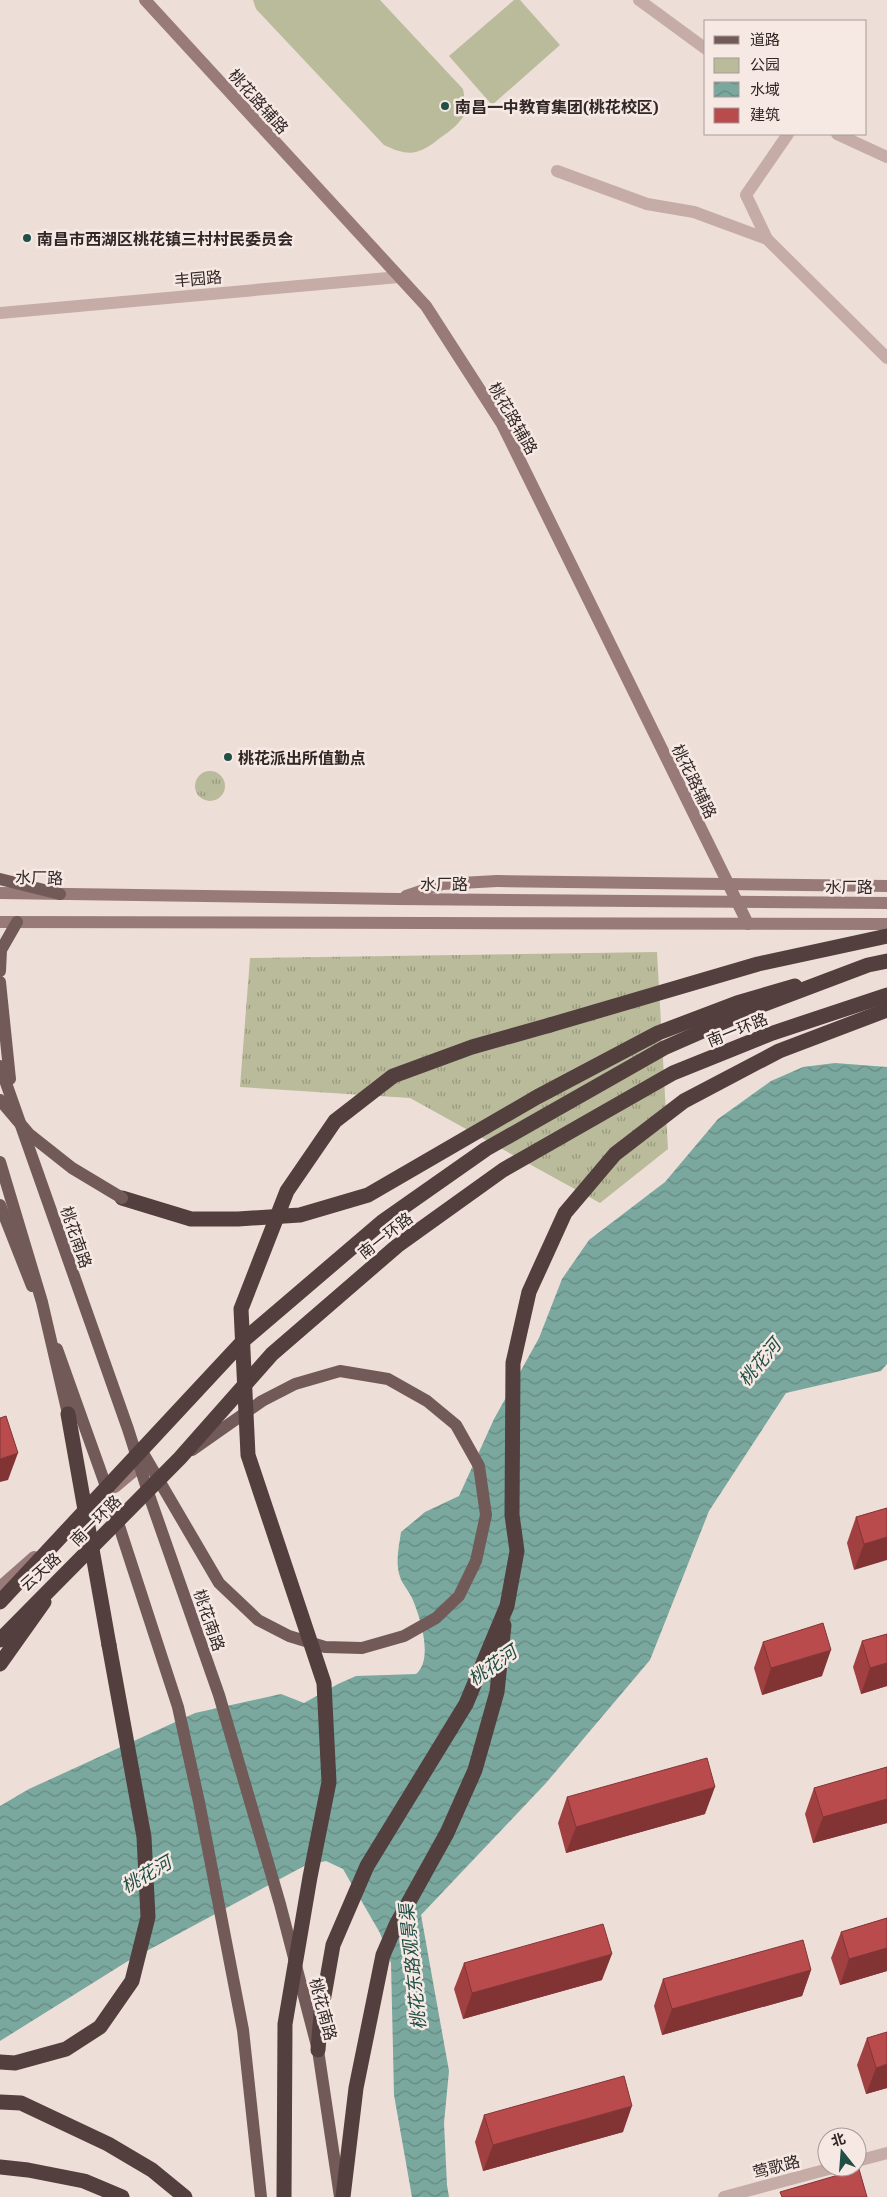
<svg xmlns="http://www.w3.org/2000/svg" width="887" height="2197" font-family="'Exo 2','Noto Sans SC',sans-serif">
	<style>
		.grass { fill: url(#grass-tufts) }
		.green { fill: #b9bb9a }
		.water { fill: url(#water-waves) }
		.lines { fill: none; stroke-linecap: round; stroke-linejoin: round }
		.street { stroke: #c5aca6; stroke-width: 12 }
		.secondary { stroke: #987b78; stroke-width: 12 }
		.primary { stroke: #725a58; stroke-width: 12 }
		.highway { stroke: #523f3e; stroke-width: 15 }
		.secondary-bridge { stroke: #987b78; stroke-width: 12 }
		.primary-bridge { stroke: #725a58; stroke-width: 12 }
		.highway-bridge { stroke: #523f3e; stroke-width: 15 }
		.wall { fill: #a04041 }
		.shaded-wall { fill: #823435 }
		.building { fill: #ba4b4c; stroke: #823435 }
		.poi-dot { fill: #204f46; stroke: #f6e9e4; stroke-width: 2 }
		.labels { text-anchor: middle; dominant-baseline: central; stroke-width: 5; stroke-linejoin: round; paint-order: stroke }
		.street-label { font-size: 16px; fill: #312726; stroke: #f6e9e4 }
		.poi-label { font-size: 16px; font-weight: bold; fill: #312726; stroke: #f6e9e4; text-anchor: start }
		.water-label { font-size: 18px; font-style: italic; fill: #204f46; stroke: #f6e9e4 }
	</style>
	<defs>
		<pattern id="grass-tufts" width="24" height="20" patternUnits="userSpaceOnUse" patternTransform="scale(1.25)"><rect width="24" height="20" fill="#b9bb9a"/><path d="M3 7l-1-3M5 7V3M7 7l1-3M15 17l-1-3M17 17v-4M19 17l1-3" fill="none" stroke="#97987d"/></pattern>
		<pattern id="water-waves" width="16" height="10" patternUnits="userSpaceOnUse" patternTransform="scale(1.25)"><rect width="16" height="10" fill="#7aa89e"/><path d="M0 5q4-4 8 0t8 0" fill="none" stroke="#658981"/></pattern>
	</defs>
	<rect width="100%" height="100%" fill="#eeded8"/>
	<g class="grass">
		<circle cx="210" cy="786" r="15"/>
		<path d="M 657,952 L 668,1149 L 600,1203 L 410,1098 L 240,1087 L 250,958 Z"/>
	</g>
	<g class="green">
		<path d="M 253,0 L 380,0 L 463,89 L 467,111 C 459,124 452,130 440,138 C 419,155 409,157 384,145 L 256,9 Z"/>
		<path d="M 514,0 L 520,0 L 560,45 L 492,105 L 449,56 Z"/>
	</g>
	<path class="water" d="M 835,1063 L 887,1067 L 887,1364 L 881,1371 L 786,1393 L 709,1511 L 650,1660 L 546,1783 L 421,1915 L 449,2071 L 444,2123 L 447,2185 L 449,2197 L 412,2197 L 394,2095 L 391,1963 L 380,1933 L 343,1869 L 326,1861 L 306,1865 L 128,1961 L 0,2041 L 0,1806 L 29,1789 L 195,1713 L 281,1694 L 304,1703 L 338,1684 L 356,1676 L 416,1674 C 434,1659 420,1616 412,1598 C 409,1591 403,1585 400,1577 C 395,1562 399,1547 401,1532 L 425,1512 L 459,1496 L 494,1419 L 539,1338 L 562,1279 L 589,1240 L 665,1182 L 718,1119 L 771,1081 L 803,1067 Z"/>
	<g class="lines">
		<g class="street">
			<path d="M 639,0 L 706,49"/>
			<path d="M 837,134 L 887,157"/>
			<path d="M 557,171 L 647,204 L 694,212 L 767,239 L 887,358"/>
			<path d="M 767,239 L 746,195 L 788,134"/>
			<path d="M 0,313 L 399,277"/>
			<path d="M 857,2161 L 887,2153"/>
			<path d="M 724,2197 L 836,2167"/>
		</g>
		<g class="secondary">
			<path d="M 145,0 L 426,306 L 502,424 L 748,924"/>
			<path d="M 0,893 L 397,899 L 887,903"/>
			<path d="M 406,896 L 442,884 L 497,881"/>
			<path d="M 0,922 L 887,924"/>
			<path d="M 115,1487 L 140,1466"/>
			<path d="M 0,1587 L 34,1557"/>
		</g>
		<g class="primary">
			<path d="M 0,879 L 60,894"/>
			<path d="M 0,971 L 1,950 L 17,922"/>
			<path d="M 0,982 L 10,1079"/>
			<path d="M 0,1066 L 128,1429 L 150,1498 L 219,1695 L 280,1904 L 318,2050 L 340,2197"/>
			<path d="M 0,1205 L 32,1286"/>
			<path d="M 57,1349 L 108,1492 L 178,1707 L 199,1802 L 243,2030 L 261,2197"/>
			<path d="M 140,1448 L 219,1583 L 258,1620 L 289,1636 L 325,1647 L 362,1648 L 404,1636 L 436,1618 L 459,1596 L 476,1561 L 486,1515 L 479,1466 L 456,1425 L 427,1401 L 388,1379 L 340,1371 L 295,1384 L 262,1401 L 192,1450"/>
		</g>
		<g class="highway">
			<path d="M 550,1025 L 758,964 L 887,936"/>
			<path d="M 122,1198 L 191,1219 L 238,1219 L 300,1215 L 368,1195 L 537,1097 L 658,1033 L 737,1003 L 795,986"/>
			<path d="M 0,1664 L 44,1602"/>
			<path d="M 318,2050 L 321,2013 L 333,1945 L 367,1866 L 466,1704 L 507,1606 L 517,1551 L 512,1515 L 513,1363 L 529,1292 L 565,1213 L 615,1154 L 684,1101 L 779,1051 L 887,1010"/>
			<path d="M 0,2062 L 15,2063 L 66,2049 L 100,2027 L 132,1981 L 148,1917 L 144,1837 L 109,1645"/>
			<path d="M 0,2102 L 21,2103 L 108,2144 L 152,2170 L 185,2197"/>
			<path d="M 0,2167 L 28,2170 L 84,2181 L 122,2197"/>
			<path d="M 343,2197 L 356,2088 L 383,1955 L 396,1925 L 447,1833 L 475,1770 L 497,1692 L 504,1625"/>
		</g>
		<path class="secondary-bridge" d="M 497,881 L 887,886"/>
		<g class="primary-bridge">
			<path d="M 0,1100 L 29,1134 L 72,1168 L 122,1198"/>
			<path d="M 0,1162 L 42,1302 L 68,1414"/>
		</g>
		<g class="highway-bridge">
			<path d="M 68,1414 L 109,1645"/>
			<path d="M 0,1602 L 245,1339 L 382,1222 L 486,1149 L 664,1048 L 762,1005 L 868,965 L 887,961"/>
			<path d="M 0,1640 L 180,1458 L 272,1354 L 397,1246 L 503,1170 L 673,1073 L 770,1034 L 887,995"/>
			<path d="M 284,2197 L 285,2024 L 310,1877 L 329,1782 L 324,1683 L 248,1455 L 241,1309 L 287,1191 L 335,1121 L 393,1076 L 472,1047 L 550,1025"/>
		</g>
	</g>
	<g class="wall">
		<path d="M 887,1508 L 854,1570 L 847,1543 L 856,1517 Z"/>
		<path d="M 887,1634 L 887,1686 L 861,1694 L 853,1667 L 862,1641 Z"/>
		<path d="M 763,1642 L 822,1676 L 762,1695 L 754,1668 Z"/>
		<path d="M 887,1767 L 887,1823 L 813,1843 L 805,1814 L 814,1788 Z"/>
		<path d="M 567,1797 L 705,1814 L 566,1853 L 558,1823 Z"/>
		<path d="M 887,1918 L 887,1971 L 840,1985 L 831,1958 L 841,1932 Z"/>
		<path d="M 464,1963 L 602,1980 L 463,2019 L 454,1989 Z"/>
		<path d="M 811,1970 L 802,1996 L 662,2035 L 654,2006 L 663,1979 Z"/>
		<path d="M 867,2038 L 887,2088 L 866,2094 L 857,2065 Z"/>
		<path d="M 484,2115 L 623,2132 L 483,2171 L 475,2142 Z"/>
	</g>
	<g class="shaded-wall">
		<path d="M 18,1453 L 8,1480 L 0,1482 L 0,1459 Z"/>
		<path d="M 887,1537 L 887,1560 L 854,1570 L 864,1544 Z"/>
		<path d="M 831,1650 L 822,1676 L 762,1695 L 771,1668 Z"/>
		<path d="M 887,1663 L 887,1686 L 861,1694 L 870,1668 Z"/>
		<path d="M 715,1787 L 705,1814 L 566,1853 L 576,1827 Z"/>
		<path d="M 887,1799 L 887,1823 L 813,1843 L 823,1817 Z"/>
		<path d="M 887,1948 L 887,1971 L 840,1985 L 849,1959 Z"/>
		<path d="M 612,1954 L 602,1980 L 463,2019 L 472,1993 Z"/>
		<path d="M 811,1970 L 802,1996 L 662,2035 L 672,2009 Z"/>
		<path d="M 887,2064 L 887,2088 L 866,2094 L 876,2068 Z"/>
		<path d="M 632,2106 L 623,2132 L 483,2171 L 493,2145 Z"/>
	</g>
	<g class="building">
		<path d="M 6,1416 L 18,1453 L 0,1459 L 0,1418 Z"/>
		<path d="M 887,1508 L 887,1537 L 864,1544 L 856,1517 Z"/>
		<path d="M 823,1623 L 831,1650 L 771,1668 L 763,1642 Z"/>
		<path d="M 887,1634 L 887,1663 L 870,1668 L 862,1641 Z"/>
		<path d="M 707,1758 L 715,1787 L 576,1827 L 567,1797 Z"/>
		<path d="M 887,1767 L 887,1799 L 823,1817 L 814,1788 Z"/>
		<path d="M 887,1918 L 887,1948 L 849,1959 L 841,1932 Z"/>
		<path d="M 603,1924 L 612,1954 L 472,1993 L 464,1963 Z"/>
		<path d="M 803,1940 L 811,1970 L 672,2009 L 663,1979 Z"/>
		<path d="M 887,2032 L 887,2064 L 876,2068 L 867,2038 Z"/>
		<path d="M 624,2076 L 632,2106 L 493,2145 L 484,2115 Z"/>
		<path d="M 859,2169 L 867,2197 L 782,2197 L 780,2192 Z"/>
	</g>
	<g class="poi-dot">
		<circle cx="445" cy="106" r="5"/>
		<circle cx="27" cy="238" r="5"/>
		<circle cx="228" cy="757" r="5"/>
	</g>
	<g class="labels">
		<g class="street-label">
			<text transform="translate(259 101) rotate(48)">桃花路辅路</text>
			<text transform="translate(198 278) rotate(-5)">丰园路</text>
			<text transform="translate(514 418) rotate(60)">桃花路辅路</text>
			<text transform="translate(695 781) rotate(64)">桃花路辅路</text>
			<text transform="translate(39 877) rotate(1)">水厂路</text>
			<text x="444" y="883">水厂路</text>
			<text x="849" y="886">水厂路</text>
			<text transform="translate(737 1029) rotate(-22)">南一环路</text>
			<text transform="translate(385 1235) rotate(-38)">南一环路</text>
			<text transform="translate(77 1237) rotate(71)">桃花南路</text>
			<text transform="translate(95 1520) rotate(-45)">南一环路</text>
			<text transform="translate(40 1571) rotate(-42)">云天路</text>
			<text transform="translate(210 1620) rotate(71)">桃花南路</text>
			<text transform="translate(324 2009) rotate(75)">桃花南路</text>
			<text transform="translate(776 2166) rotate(-15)">莺歌路</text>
		</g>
		<g class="poi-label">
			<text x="455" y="106">南昌一中教育集团(桃花校区)</text>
			<text x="37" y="238">南昌市西湖区桃花镇三村村民委员会</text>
			<text x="238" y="757">桃花派出所值勤点</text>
		</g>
		<g class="water-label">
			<text transform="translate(759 1362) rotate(-50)">桃花河</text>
			<text transform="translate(492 1665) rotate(-35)">桃花河</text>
			<text transform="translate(146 1874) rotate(-30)">桃花河</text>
			<text transform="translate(412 1967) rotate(-96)">桃花东路观景渠</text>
		</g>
	</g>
	<rect x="704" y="20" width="162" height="115" fill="#f6e9e4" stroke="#a79b98"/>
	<rect x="714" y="36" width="25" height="8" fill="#725a58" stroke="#a79b98"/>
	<text x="750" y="45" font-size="15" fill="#312726">道路</text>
	<rect x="714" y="58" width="25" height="15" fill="#b9bb9a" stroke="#a79b98"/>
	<text x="750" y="70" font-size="15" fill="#312726">公园</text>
	<rect x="714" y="82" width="25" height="15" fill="url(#water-waves)" stroke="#a79b98"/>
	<text x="750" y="95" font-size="15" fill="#312726">水域</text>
	<rect x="714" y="108" width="25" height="15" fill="#ba4b4c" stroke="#a79b98"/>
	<text x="750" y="120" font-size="15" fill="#312726">建筑</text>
	<g transform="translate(842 2152) rotate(343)"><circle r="24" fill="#f6e9e4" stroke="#a79b98"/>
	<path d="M0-4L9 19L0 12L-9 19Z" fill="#204f46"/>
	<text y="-8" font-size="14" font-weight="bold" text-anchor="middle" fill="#312726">北</text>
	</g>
</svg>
